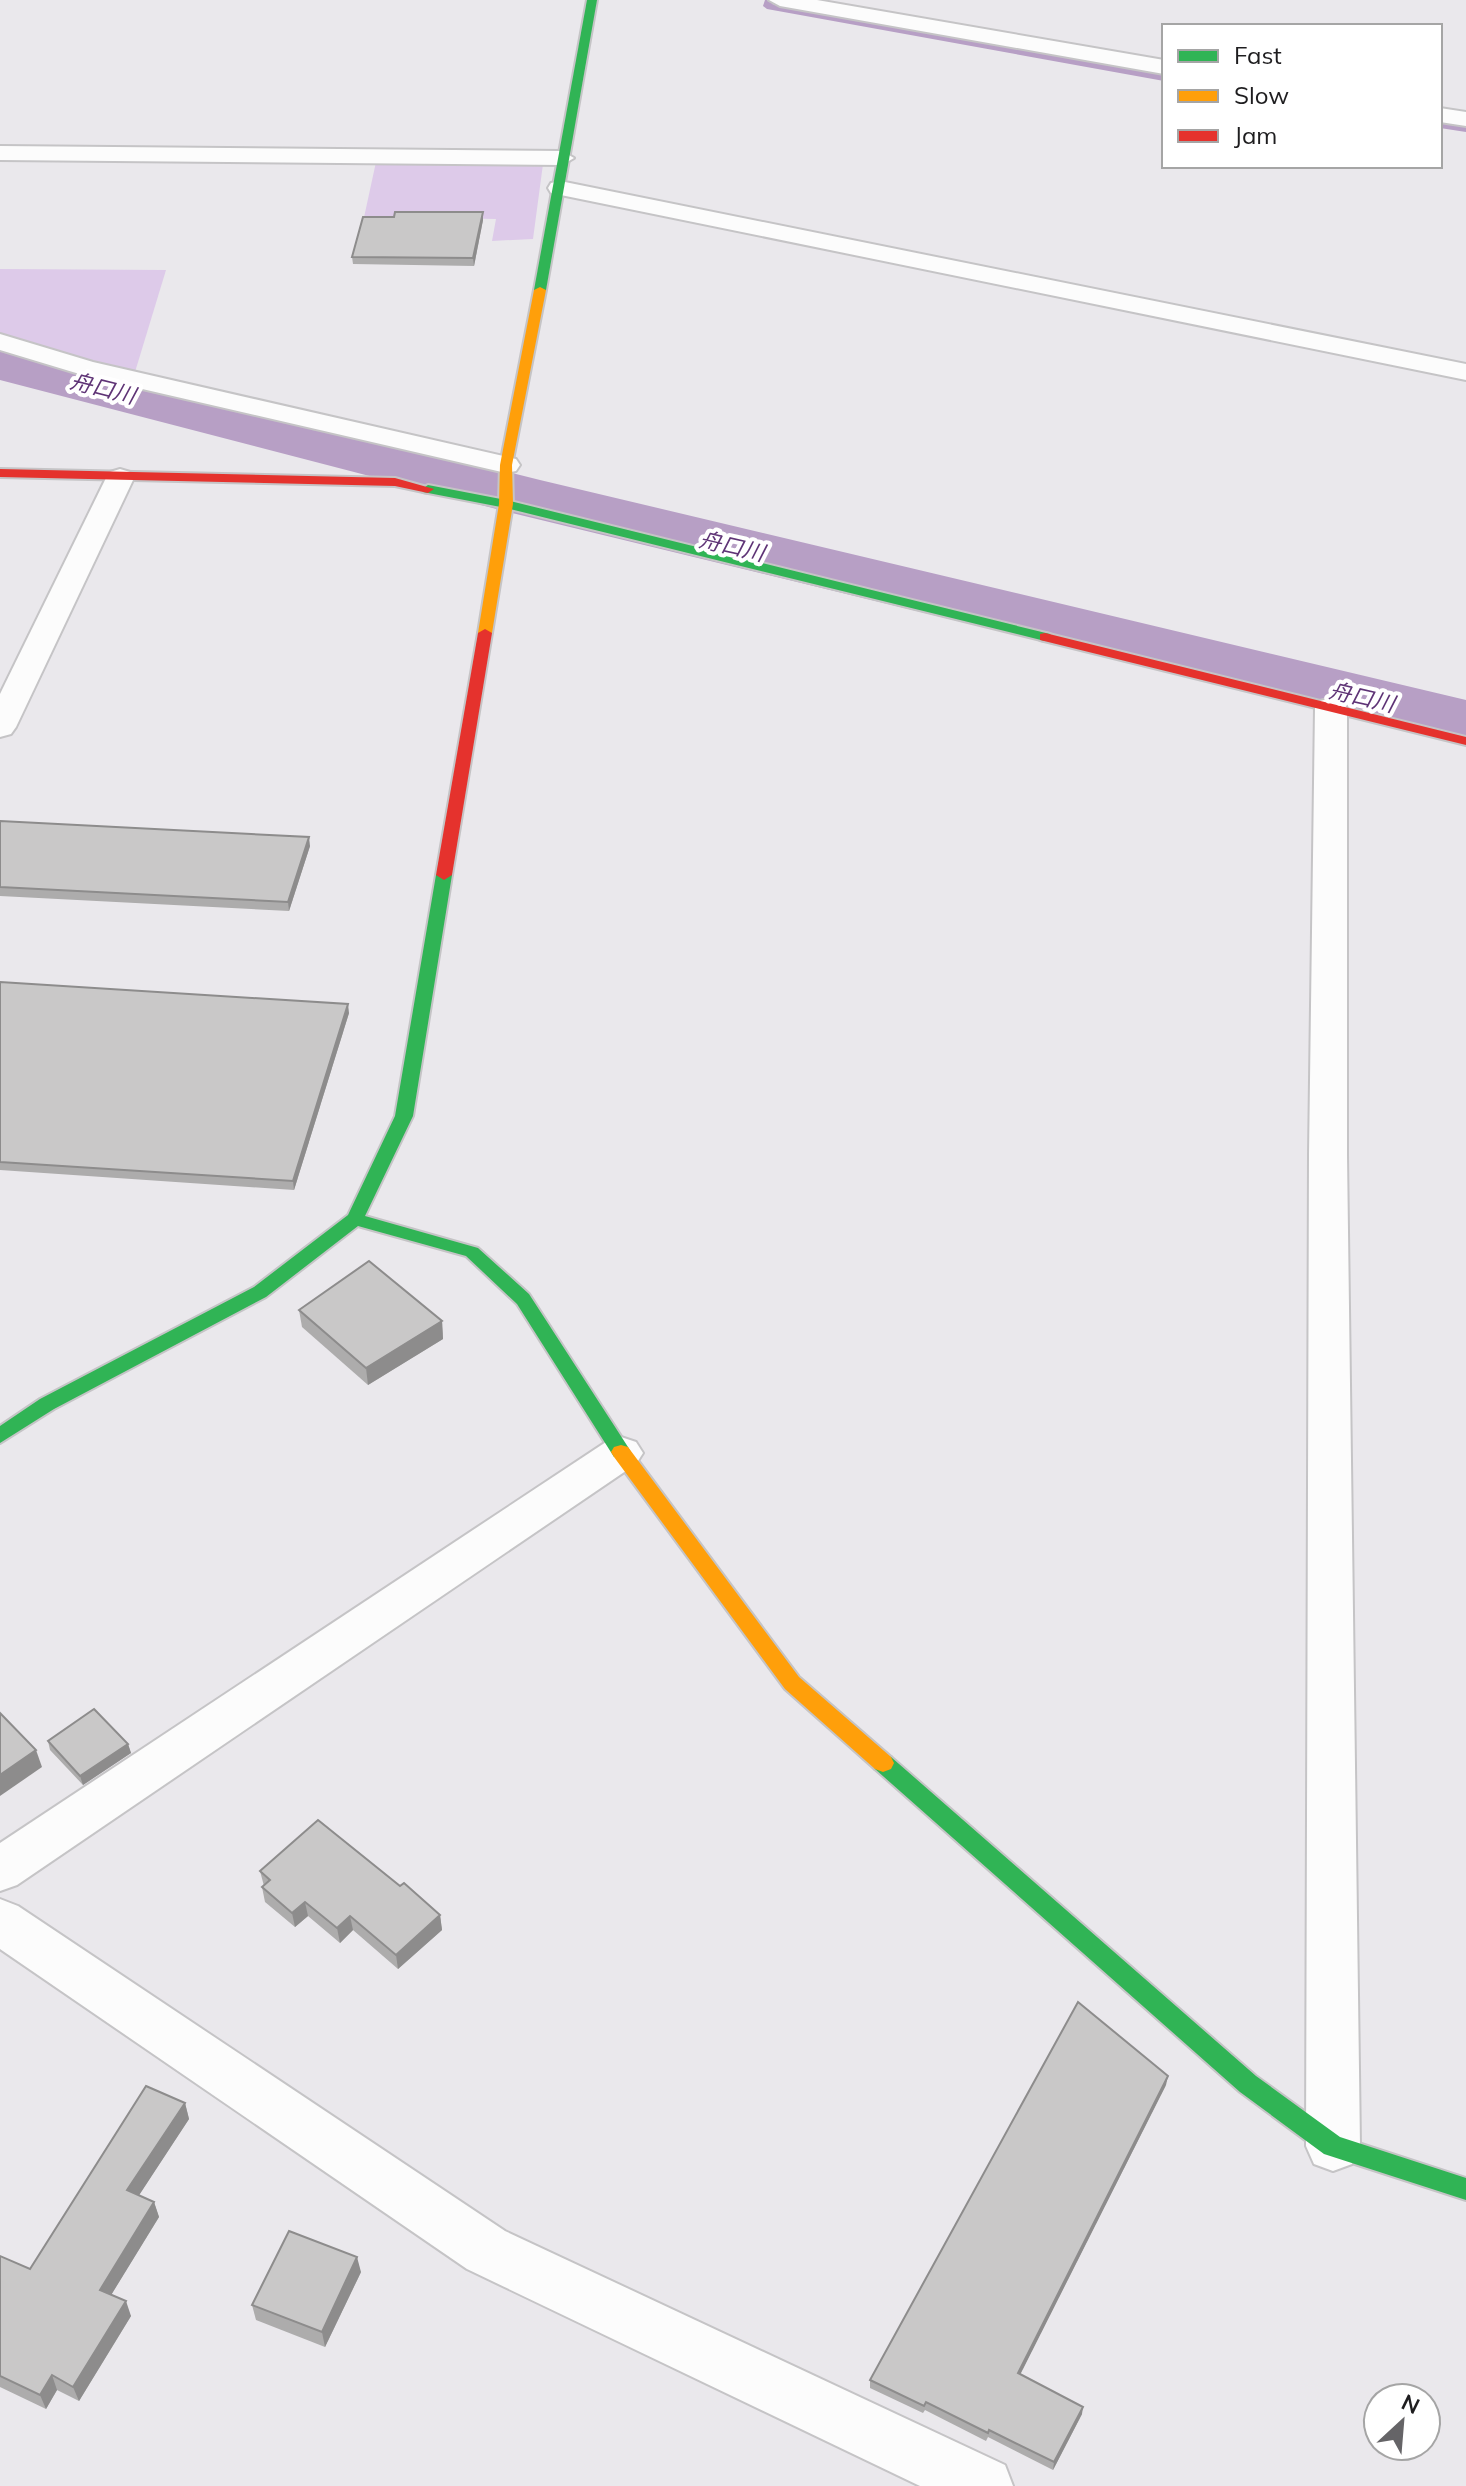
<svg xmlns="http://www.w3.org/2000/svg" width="1466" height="2486" font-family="Mulish,'Noto Sans JP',sans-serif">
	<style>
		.green { fill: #ddcae9 }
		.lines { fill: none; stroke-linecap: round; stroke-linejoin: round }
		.stream { fill: #b79fc5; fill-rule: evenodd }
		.river { fill: #b79fc5; fill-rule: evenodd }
		.street-casing { stroke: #c5c4c6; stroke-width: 4 }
		.fast-casing { stroke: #c5c4c6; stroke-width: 4 }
		.slow-casing { stroke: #c5c4c6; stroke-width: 4 }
		.jam-casing { stroke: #c5c4c6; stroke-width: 4 }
		.street { fill: #fcfcfc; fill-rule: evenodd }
		.fast { fill: #30b455; fill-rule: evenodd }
		.slow { fill: #ff9f0a; fill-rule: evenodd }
		.jam { fill: #e5322d; fill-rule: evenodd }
		.wall { fill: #adacac }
		.shaded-wall { fill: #8d8c8c }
		.building { fill: #c9c8c8; stroke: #8d8c8c; stroke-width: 2 }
		.labels { text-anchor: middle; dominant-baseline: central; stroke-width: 8; stroke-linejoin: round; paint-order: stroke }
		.far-water-label { font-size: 22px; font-style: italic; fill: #5f3476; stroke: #fff }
	</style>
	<rect width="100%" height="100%" fill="#eae8ec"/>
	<g class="green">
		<path d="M 376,162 L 543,164 L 533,239 L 492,241 L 496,219 L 394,217 L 391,222 L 363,222 Z"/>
		<path d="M 0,269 L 166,270 L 135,372 L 0,335 Z"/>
	</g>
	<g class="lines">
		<g class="stream">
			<path d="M 765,0 L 773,0 L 772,4 L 813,12 L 1164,75 L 1164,81 L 767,9 L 763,6 Z"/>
			<path d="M 1440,122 L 1466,126 L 1466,132 L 1440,128 Z"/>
		</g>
		<path class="river" d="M 0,343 L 540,480 L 1466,700 L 1466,744 L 508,512 L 0,380 Z"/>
		<defs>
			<g id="street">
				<path d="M 769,0 L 817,0 L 1164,60 L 1164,74 L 780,6 Z"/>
				<path d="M 1440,108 L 1466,112 L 1466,126 L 1440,122 Z"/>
				<path d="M 0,146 L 562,151 L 574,158 L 562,165 L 0,160 Z"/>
				<path d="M 560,181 L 1466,364 L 1466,380 L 551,193 L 548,188 L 551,183 Z"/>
				<path d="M 0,334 L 93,362 L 516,459 L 520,465 L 516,471 L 506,473 L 86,376 L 0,350 Z"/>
				<path d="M 120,469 L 130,472 L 134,478 L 16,727 L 11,734 L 0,737 L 0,694 L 106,478 L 110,472 Z"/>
				<path d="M 1331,698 L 1342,701 L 1347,708 L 1347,1155 L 1360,2146 L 1352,2164 L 1333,2171 L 1314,2164 L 1306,2146 L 1309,1155 L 1315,708 L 1320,701 Z"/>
				<path d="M 621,1437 L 636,1442 L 643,1453 L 636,1464 L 17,1885 L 0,1891 L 0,1843 L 606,1442 Z"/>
				<path d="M 0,1899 L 18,1906 L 505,2231 L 1005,2465 L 1013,2486 L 920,2486 L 467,2269 L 0,1949 Z"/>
			</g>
			<g id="fast">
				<path d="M 587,0 L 597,0 L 546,290 L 540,293 L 534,290 Z"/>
				<path d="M 428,485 L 506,500 L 1050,634 L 1052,637 L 1045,641 L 506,508 L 423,492 L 422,489 Z"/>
				<path d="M 444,870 L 452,875 L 413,1116 L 365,1216 L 478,1248 L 529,1294 L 628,1447 L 631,1452 L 628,1457 L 614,1457 L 517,1304 L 466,1256 L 358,1226 L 266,1297 L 54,1409 L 0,1443 L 0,1426 L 40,1399 L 254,1287 L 348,1215 L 395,1116 L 436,875 Z"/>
				<path d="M 883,1754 L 891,1757 L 1256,2076 L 1340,2137 L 1466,2178 L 1466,2200 L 1324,2154 L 1240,2092 L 875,1769 L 872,1763 L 875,1757 Z"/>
			</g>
			<g id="slow">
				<path d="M 540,287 L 546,290 L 512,465 L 513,504 L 492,633 L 485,637 L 478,633 L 499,504 L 500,465 L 534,290 Z"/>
				<path d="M 621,1445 L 628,1447 L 799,1677 L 891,1757 L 894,1763 L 891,1769 L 883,1772 L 875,1769 L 785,1689 L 614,1457 L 611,1452 L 614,1447 Z"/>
			</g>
			<g id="jam">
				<path d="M 0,469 L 395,478 L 434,489 L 428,493 L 395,486 L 0,477 Z"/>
				<path d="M 485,629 L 492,633 L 452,875 L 444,880 L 436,875 L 478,633 Z"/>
				<path d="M 1045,633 L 1466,737 L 1466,745 L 1040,640 L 1040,634 Z"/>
			</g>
		</defs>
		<use href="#street" class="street-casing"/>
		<use href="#fast" class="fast-casing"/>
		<use href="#slow" class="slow-casing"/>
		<use href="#jam" class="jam-casing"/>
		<use href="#street" class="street"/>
		<use href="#fast" class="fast"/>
		<use href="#slow" class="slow"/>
		<use href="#jam" class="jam"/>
	</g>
	<g class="wall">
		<path d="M 394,217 L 483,220 L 474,266 L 353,264 L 352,257 Z"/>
		<path d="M 0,821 L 310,846 L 289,911 L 0,896 Z"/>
		<path d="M 0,982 L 349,1013 L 294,1190 L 0,1170 Z"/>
		<path d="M 299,1310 L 442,1321 L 443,1339 L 368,1385 L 302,1327 Z"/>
		<path d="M 48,1741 L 128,1744 L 131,1753 L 83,1785 L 50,1750 Z"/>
		<path d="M 260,1871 L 400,1886 L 440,1915 L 442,1930 L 398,1969 L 353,1930 L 340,1943 L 308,1916 L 295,1927 L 265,1902 L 262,1887 L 264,1886 Z"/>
		<path d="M 1166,2085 L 1020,2374 L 1082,2414 L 1053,2470 L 988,2437 L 986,2441 L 925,2410 L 923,2413 L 870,2388 L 870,2380 Z"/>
		<path d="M 185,2103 L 189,2119 L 139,2195 L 154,2202 L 159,2217 L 111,2295 L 131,2316 L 79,2401 L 57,2390 L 46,2409 L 0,2387 L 0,2256 L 30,2269 Z"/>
		<path d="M 361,2272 L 325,2347 L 256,2320 L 252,2305 Z"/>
	</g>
	<g class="shaded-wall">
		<path d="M 483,212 L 483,220 L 474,266 L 473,258 Z"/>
		<path d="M 309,837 L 310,846 L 289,911 L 288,902 Z"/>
		<path d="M 348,1004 L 349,1013 L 294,1190 L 293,1181 Z"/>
		<path d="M 442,1321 L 443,1339 L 368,1385 L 366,1368 Z"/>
		<path d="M 128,1744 L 131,1753 L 83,1785 L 80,1776 Z"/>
		<path d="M 36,1750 L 42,1767 L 0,1796 L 0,1775 Z"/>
		<path d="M 305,1902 L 308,1916 L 295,1927 L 292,1913 Z"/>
		<path d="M 440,1915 L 442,1930 L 398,1969 L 396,1955 Z"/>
		<path d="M 350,1916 L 353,1930 L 340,1943 L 337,1928 Z"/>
		<path d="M 1168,2076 L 1166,2085 L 1017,2381 L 1018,2373 Z"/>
		<path d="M 185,2103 L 189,2119 L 132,2206 L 127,2190 Z"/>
		<path d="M 154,2202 L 159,2217 L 105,2305 L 100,2290 Z"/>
		<path d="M 357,2257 L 361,2272 L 325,2347 L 322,2332 Z"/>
		<path d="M 126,2301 L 131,2316 L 79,2401 L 73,2387 Z"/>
		<path d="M 52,2375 L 57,2390 L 46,2409 L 40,2395 Z"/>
		<path d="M 1083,2407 L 1082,2414 L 1053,2470 L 1054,2462 Z"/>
	</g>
	<g class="building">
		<path d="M 395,212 L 483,212 L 473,258 L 352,257 L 363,217 L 394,217 Z"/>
		<path d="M 0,821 L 309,837 L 288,902 L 0,887 Z"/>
		<path d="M 0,982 L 348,1004 L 293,1181 L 0,1162 Z"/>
		<path d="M 369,1261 L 442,1321 L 366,1368 L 299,1310 Z"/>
		<path d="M 94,1709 L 128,1744 L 80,1776 L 48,1741 Z"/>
		<path d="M 0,1713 L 36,1750 L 0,1775 Z"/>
		<path d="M 318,1820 L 400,1886 L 404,1883 L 440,1915 L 396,1955 L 350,1916 L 337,1928 L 305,1902 L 292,1913 L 262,1887 L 270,1880 L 260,1871 Z"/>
		<path d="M 1078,2002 L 1168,2076 L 1018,2373 L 1083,2407 L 1054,2462 L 989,2430 L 988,2433 L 926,2402 L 924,2406 L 870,2380 Z"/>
		<path d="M 146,2086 L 185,2103 L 127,2190 L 154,2202 L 100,2290 L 126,2301 L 73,2387 L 52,2375 L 40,2395 L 0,2376 L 0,2256 L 30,2269 Z"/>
		<path d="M 289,2231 L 357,2257 L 322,2332 L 252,2305 Z"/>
	</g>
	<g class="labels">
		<g class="far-water-label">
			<text transform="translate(103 388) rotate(14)">舟口川</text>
			<text transform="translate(732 546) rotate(13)">舟口川</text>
			<text transform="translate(1362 697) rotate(13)">舟口川</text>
		</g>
	</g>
	<rect x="1162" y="24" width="280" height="144" fill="#ffffff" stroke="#a5a5a5" stroke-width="2"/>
	<rect x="1178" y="50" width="40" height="12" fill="#30b455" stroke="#a5a5a5" stroke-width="2"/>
	<text x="1234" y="64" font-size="24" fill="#1e1d1f">Fast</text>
	<rect x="1178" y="90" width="40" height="12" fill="#ff9f0a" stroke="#a5a5a5" stroke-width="2"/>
	<text x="1234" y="104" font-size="24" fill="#1e1d1f">Slow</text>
	<rect x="1178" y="130" width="40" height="12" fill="#e5322d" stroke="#a5a5a5" stroke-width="2"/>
	<text x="1234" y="144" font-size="24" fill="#1e1d1f">Jam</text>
	<g transform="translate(1402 2422) rotate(26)"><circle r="38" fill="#ffffff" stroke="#a5a5a5" stroke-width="2"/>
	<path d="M0-6L14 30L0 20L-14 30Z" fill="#656467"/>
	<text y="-12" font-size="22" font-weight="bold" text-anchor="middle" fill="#1e1d1f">N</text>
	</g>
</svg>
